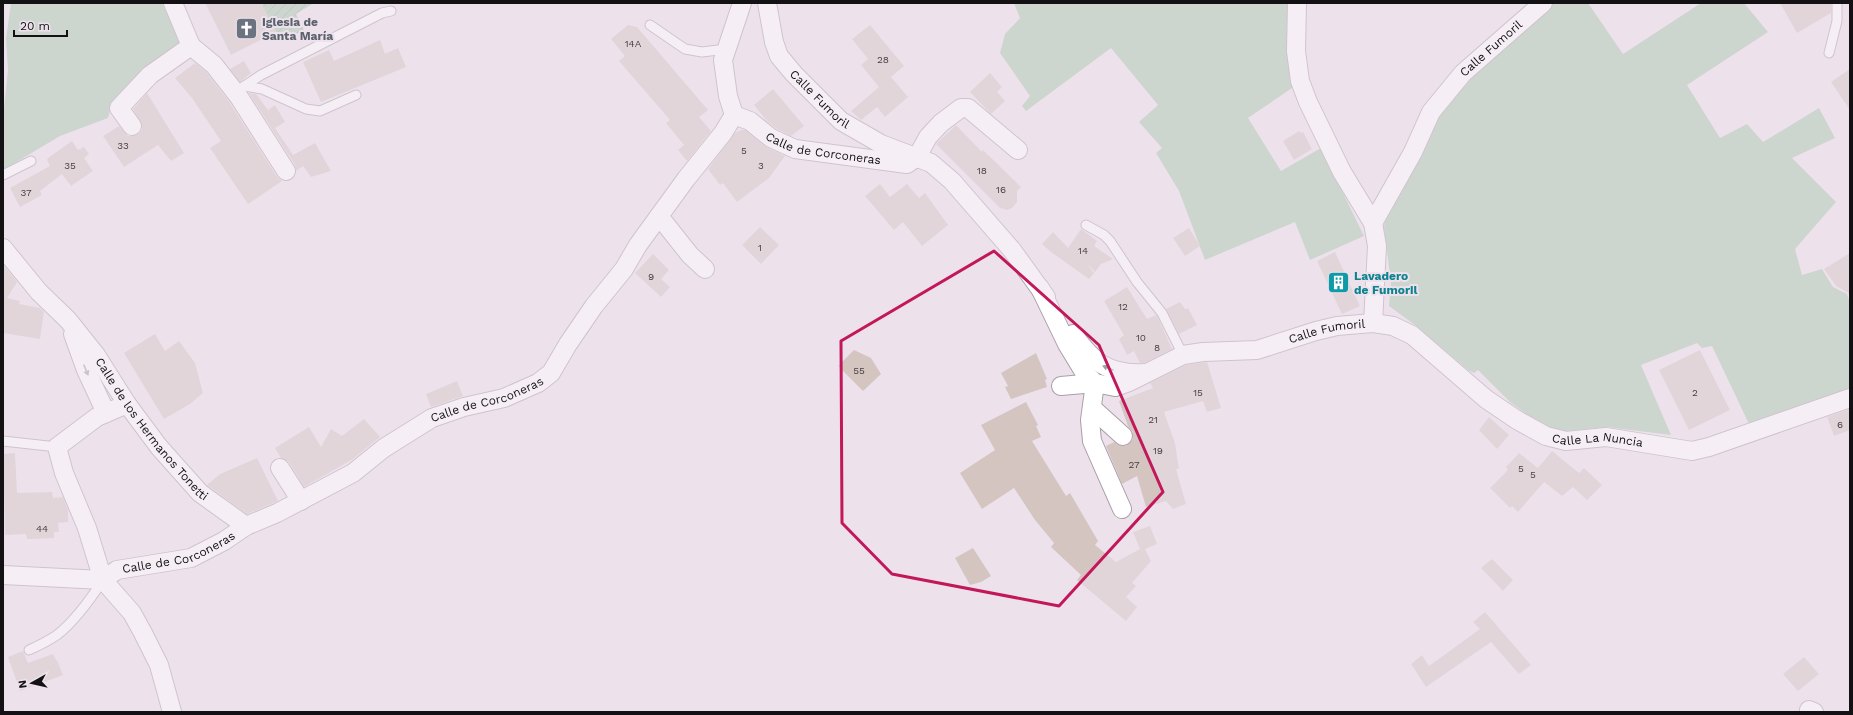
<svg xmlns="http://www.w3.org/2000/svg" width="1853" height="715" font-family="'Work Sans',sans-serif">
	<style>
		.grass { fill: #a7c6aa }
		.garden { fill: url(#garden-furrows) }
		.building { fill: #d5c5c1 }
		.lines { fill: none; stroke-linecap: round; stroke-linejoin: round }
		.service-casing { stroke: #a99fa9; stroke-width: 11 }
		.minor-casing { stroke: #a99fa9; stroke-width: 20 }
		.service { stroke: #fff; stroke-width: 9 }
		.minor { stroke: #fff; stroke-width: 18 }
		.oneway { fill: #a1a0a1 }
		.marked { fill: none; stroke: #c2185b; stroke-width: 3; stroke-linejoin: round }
		.labels { text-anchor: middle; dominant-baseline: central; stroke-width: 4; stroke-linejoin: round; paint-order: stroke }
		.number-label { font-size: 10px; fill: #443e3f }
		.worship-label { font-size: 12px; font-weight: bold; fill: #5b616d; stroke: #ede2ec; text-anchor: start }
		.street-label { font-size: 12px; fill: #141114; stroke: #ede2ec }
		.culture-label { font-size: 12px; font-weight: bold; fill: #0d838f; stroke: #ede2ec; text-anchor: start }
	</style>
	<defs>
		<pattern id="garden-furrows" width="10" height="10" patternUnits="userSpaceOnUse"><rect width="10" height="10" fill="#a7c6aa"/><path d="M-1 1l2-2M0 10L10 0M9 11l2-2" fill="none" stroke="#8fa991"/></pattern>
	</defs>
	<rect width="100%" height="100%" fill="#ede2ec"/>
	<g class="grass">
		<path d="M 11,3 L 162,3 L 183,44 L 111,107 L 108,118 L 60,136 L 3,170 L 3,118 L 8,70 L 6,39 Z"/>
		<path d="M 1014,3 L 1291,3 L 1295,86 L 1248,118 L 1281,171 L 1321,148 L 1364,236 L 1310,260 L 1295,222 L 1205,260 L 1179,191 L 1156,153 L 1162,148 L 1139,122 L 1158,105 L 1111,48 L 1026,111 L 1022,106 L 1030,96 L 1000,53 L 1005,34 L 1020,18 Z"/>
		<path d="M 1551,3 L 1588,3 L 1623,54 L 1701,3 L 1744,3 L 1768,32 L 1687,85 L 1720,138 L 1747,124 L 1763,142 L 1819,108 L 1835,138 L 1792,158 L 1836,202 L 1795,249 L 1802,275 L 1822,269 L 1833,287 L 1847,294 L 1850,303 L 1850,389 L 1749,424 L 1712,346 L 1702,348 L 1697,343 L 1641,365 L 1671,435 L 1606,427 L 1556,432 L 1541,425 L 1510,402 L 1478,370 L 1474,373 L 1468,370 L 1415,325 L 1389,306 L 1391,283 L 1384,228 L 1385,218 L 1418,140 L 1458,86 Z"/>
	</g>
	<path class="garden" d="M 261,3 L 314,3 L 296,14 L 304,30 L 281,42 Z"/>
	<g class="building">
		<path d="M 205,3 L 261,3 L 276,32 L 231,55 Z"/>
		<path d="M 1780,3 L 1831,3 L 1831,13 L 1797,33 Z"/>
		<path d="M 628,25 L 637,27 L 708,110 L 699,117 L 711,131 L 687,161 L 678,150 L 684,145 L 666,123 L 670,120 L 619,61 L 625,56 L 611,39 Z"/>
		<path d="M 870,25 L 904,66 L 891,77 L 908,97 L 885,117 L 877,107 L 861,120 L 851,111 L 879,87 L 861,65 L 868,59 L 852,39 Z"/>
		<path d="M 380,40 L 385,54 L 398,48 L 406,67 L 321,102 L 303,62 L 329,50 L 334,61 Z"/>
		<path d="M 244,61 L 251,73 L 240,82 L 230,69 Z"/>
		<path d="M 195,63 L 206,72 L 230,103 L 277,177 L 282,181 L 248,204 L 210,148 L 221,141 L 192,98 L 175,78 Z"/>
		<path d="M 1850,69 L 1850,110 L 1831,82 Z"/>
		<path d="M 990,73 L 1002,87 L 997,92 L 1005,101 L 991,114 L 970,92 Z"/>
		<path d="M 773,89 L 804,126 L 791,136 L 777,129 L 767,121 L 754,105 Z"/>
		<path d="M 147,93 L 184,153 L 171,161 L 158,145 L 124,167 L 103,136 L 119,126 L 128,136 L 133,136 L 138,134 L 142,130 L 142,125 L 133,109 Z"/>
		<path d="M 249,93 L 256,94 L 268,110 L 275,105 L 285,122 L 275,128 L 293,155 L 315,143 L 331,171 L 311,177 L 303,166 L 296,171 L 295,165 Z"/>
		<path d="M 956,125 L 982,152 L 983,150 L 1021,187 L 1017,191 L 1017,202 L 1012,208 L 1007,210 L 1000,208 L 936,144 Z"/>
		<path d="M 741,130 L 745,130 L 766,147 L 785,156 L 769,178 L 737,202 L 723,183 L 720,185 L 708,169 L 735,133 Z"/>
		<path d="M 1299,131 L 1301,133 L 1303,132 L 1312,149 L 1294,160 L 1283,141 Z"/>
		<path d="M 72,141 L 78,150 L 84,147 L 89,154 L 84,158 L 93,171 L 71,186 L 62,174 L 40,191 L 42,195 L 20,207 L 10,188 L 50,166 L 47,160 L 48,158 Z"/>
		<path d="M 880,184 L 890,197 L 907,184 L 919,198 L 925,193 L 948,225 L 922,246 L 903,222 L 894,230 L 865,196 Z"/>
		<path d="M 760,227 L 779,245 L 761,264 L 742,245 Z"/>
		<path d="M 1189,228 L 1200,246 L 1185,256 L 1173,238 Z"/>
		<path d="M 1081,229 L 1097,241 L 1094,246 L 1113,259 L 1101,264 L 1095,272 L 1086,263 L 1094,273 L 1089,279 L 1051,252 L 1042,244 L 1053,232 L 1068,248 Z"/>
		<path d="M 1335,252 L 1360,306 L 1342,314 L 1317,261 Z"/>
		<path d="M 1850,253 L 1850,294 L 1836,286 L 1824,269 Z"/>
		<path d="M 653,254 L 669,270 L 661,279 L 670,287 L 661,297 L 635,273 Z"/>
		<path d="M 3,265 L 17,282 L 7,298 L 20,301 L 19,304 L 40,308 L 44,312 L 40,339 L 3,333 Z"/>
		<path d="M 1127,287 L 1147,319 L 1156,315 L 1157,316 L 1172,349 L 1144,363 L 1140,363 L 1134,351 L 1127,355 L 1119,339 L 1124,335 L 1104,301 Z"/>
		<path d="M 1180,302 L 1185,309 L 1188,308 L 1197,325 L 1179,334 L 1166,309 Z"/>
		<path d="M 155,334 L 165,351 L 179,341 L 195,363 L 203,393 L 190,404 L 164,419 L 124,353 Z"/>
		<path d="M 854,350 L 871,358 L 881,374 L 863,391 L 838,366 Z"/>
		<path d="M 1700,350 L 1730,410 L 1689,430 L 1659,370 Z"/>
		<path d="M 1036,353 L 1047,379 L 1045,380 L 1047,387 L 1011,399 L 1005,387 L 1008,386 L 1001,373 Z"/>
		<path d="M 1207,362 L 1221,408 L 1207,412 L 1203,401 L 1164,412 L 1175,443 L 1179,469 L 1176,469 L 1186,504 L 1173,509 L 1166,501 L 1146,507 L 1137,476 L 1122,484 L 1106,446 L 1114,442 L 1120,446 L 1126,446 L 1130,443 L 1133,439 L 1133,432 L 1128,426 L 1119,401 L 1153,388 L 1150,383 L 1186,365 Z"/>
		<path d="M 457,381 L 463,396 L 431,407 L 426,394 Z"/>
		<path d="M 1026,402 L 1038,425 L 1036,426 L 1041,437 L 1032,441 L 1066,496 L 1070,493 L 1098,541 L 1095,545 L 1116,562 L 1140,549 L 1133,532 L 1150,526 L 1157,544 L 1145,549 L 1151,561 L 1132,583 L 1136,586 L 1126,597 L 1137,607 L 1126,621 L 1077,580 L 1081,575 L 1051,547 L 1054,543 L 1035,520 L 1014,488 L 982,509 L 960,473 L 995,450 L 981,425 Z"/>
		<path d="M 1850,409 L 1850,430 L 1834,436 L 1827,417 Z"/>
		<path d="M 1489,417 L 1509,435 L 1497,449 L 1479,430 Z"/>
		<path d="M 364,419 L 380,437 L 353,459 L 304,487 L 289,462 L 281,458 L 275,448 L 309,427 L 321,447 L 331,429 L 342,436 Z"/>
		<path d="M 1552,451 L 1579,473 L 1584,468 L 1602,485 L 1587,500 L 1573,487 L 1562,496 L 1544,482 L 1518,512 L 1512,506 L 1510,508 L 1490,488 L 1508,470 L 1506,467 L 1519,453 L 1538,468 Z"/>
		<path d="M 15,453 L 17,493 L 52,492 L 53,498 L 63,497 L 68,510 L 68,522 L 58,523 L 59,532 L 54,532 L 54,538 L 34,539 L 27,539 L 26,534 L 5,535 L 3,454 Z"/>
		<path d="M 257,458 L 278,501 L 247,514 L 207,485 L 220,474 Z"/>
		<path d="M 973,548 L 991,576 L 981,582 L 970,585 L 955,558 Z"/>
		<path d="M 1492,559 L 1513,580 L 1503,591 L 1481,568 Z"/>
		<path d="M 1485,612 L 1531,665 L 1519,674 L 1491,642 L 1426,687 L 1411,664 L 1422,655 L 1429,666 L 1480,629 L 1473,622 Z"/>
		<path d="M 23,651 L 28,663 L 53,654 L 56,660 L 57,660 L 63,675 L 20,691 L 8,657 Z"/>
		<path d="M 1804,657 L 1819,674 L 1798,691 L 1783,674 Z"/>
	</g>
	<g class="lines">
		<defs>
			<g id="service">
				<path d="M 650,25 L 685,49 L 702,52 L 726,49"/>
				<path d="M 1829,53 L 1837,21 L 1837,3"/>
				<path d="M 246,85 L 261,75 L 382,13 L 391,11"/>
				<path d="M 244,86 L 262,89 L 306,109 L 320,111 L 356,95"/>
				<path d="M 3,175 L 31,161"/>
				<path d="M 1086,225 L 1104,235 L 1110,241 L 1137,282 L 1162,313 L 1183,355"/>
				<path d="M 3,441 L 57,447"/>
				<path d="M 29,650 C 38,646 48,641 57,635 C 75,621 90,600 103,580"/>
			</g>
			<g id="minor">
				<path id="s1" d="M 767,3 L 774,42 L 779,56 L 794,74 L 841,121 L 881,144 L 931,163 L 952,181 L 1012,250 L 1046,297"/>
				<path d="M 1297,3 L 1296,51 L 1300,81 L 1308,102 L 1342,172 L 1373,223 L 1377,246 L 1373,323"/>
				<path d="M 191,46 L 214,65 L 239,97 L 286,171"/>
				<path id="s2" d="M 734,115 L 750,121 L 771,138 L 795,149 L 907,164 L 917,157 L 928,137 L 941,123 L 961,108 L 968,108 L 1018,150"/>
				<path d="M 132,126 L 119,108 L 150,75 L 191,46 L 173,3"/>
				<path d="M 659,216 L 690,255 L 705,269"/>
				<path id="s3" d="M 1373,223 L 1413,152 L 1431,112 L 1463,73 L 1543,3"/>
				<path id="s4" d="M 3,248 L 39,292 L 68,320 L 96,355 L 127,404 L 159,447 L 200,493 L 246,526"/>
				<path id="s5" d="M 1040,288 L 1067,344 L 1084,372 L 1095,383 L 1115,387 L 1129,382 L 1183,355 L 1203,352 L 1257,350 L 1316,331 L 1337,326 L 1373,323 L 1393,326 L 1412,335 L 1486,399 L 1517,420 L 1546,436 L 1566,441 L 1606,437 L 1692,451 L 1709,447 L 1850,398"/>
				<path d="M 73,334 L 86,370 L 106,413"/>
				<path d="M 1073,334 C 1093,362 1108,375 1144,373"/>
				<path d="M 1061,386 L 1095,383 L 1090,420 L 1092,441 L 1122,509"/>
				<path d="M 127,404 L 97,417 L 57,447 L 64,473 L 87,528 L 103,580 L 132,613 L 143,633 L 159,665 L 172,712"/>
				<path d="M 1092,408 L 1123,436"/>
				<path d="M 280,468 L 301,501"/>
				<path id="s6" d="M 3,575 L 103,580 L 117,570 L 191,558 L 224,541 L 246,526 L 277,513 L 353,473 L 384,448 L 432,418 L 464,407 L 504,398 L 538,383 L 551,373 L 568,344 L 594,306 L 624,269 L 638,245 L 686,179 L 723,133 L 734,115 L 728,96 L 723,60 L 742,3"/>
				<path d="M 1809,710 L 1814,712"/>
			</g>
		</defs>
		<use href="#service" class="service-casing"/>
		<use href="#minor" class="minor-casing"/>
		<use href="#service" class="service"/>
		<use href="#minor" class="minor"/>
	</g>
	<defs><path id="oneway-solid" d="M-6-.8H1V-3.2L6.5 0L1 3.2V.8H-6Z"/></defs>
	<g class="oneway">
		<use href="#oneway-solid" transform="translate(1108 368) rotate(-157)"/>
		<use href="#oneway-solid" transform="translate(86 370) rotate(68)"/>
	</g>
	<path d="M0 0H1853V715H0ZM 994,251 L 1099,345 L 1163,492 L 1059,606 L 892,574 L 842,523 L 841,341 Z" fill="#ede2ec" fill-opacity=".55" fill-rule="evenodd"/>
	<path class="marked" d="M 994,251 L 1099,345 L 1163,492 L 1059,606 L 892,574 L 842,523 L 841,341 Z"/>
	<defs>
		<symbol id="church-square" viewBox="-11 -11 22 22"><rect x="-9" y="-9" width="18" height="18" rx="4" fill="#6b7280" stroke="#ede2ec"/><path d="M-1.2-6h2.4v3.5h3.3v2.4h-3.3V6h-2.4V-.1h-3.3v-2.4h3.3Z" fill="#fff"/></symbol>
		<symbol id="building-square" viewBox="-11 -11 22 22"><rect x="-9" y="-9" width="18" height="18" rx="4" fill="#0f9aa8" stroke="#ede2ec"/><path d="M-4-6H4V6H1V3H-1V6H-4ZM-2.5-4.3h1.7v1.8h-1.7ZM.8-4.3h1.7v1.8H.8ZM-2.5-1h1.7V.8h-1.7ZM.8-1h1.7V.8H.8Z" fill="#fff"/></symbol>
	</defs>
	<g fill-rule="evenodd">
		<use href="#church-square" x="234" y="16" width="25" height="25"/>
		<use href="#building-square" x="1326" y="270" width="25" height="25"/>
	</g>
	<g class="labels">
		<g class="number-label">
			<text x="633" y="43">14A</text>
			<text x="883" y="59">28</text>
			<text x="123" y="145">33</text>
			<text x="744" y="150">5</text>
			<text x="70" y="165">35</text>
			<text x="761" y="165">3</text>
			<text x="982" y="170">18</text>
			<text x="1001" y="189">16</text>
			<text x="26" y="192">37</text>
			<text x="760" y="247">1</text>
			<text x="1083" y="250">14</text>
			<text x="651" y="276">9</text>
			<text x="1123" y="306">12</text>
			<text x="1141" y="337">10</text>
			<text x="1157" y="347">8</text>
			<text x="859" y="370">55</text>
			<text x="1198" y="392">15</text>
			<text x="1695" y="392">2</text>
			<text x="1153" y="419">21</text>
			<text x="1840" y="424">6</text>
			<text x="1158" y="450">19</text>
			<text x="1134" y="464">27</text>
			<text x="1521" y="468">5</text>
			<text x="1533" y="474">5</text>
			<text x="42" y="528">44</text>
		</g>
		<g class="worship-label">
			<text x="262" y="22">Iglesia de<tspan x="262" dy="14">Santa María</tspan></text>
		</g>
		<g class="street-label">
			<text stroke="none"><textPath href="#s3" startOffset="213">Calle Fumoril</textPath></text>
			<text stroke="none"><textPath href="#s1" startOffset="114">Calle Fumoril</textPath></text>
			<text stroke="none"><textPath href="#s2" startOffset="98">Calle de Corconeras</textPath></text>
			<text stroke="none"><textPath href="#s5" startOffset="353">Calle Fumoril</textPath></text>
			<text stroke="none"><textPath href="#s6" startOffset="530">Calle de Corconeras</textPath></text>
			<text stroke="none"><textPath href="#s4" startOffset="235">Calle de los Hermanos Tonetti</textPath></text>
			<text stroke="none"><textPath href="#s5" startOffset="662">Calle La Nuncia</textPath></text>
			<text stroke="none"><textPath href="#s6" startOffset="182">Calle de Corconeras</textPath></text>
		</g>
		<g class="culture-label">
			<text x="1354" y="276">Lavadero<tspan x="1354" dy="14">de Fumoril</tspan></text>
		</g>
	</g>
	<rect width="1853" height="715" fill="none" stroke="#141114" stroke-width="8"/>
	<g transform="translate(32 683) rotate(262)" stroke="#ede2ec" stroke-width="3" paint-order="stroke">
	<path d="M0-3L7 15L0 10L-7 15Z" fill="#141114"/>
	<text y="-6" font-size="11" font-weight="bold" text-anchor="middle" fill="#141114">N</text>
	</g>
	<path d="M14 30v6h53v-6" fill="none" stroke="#141114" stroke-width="2"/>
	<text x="20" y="30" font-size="12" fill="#141114" stroke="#ede2ec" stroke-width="3" paint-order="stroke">20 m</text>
</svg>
